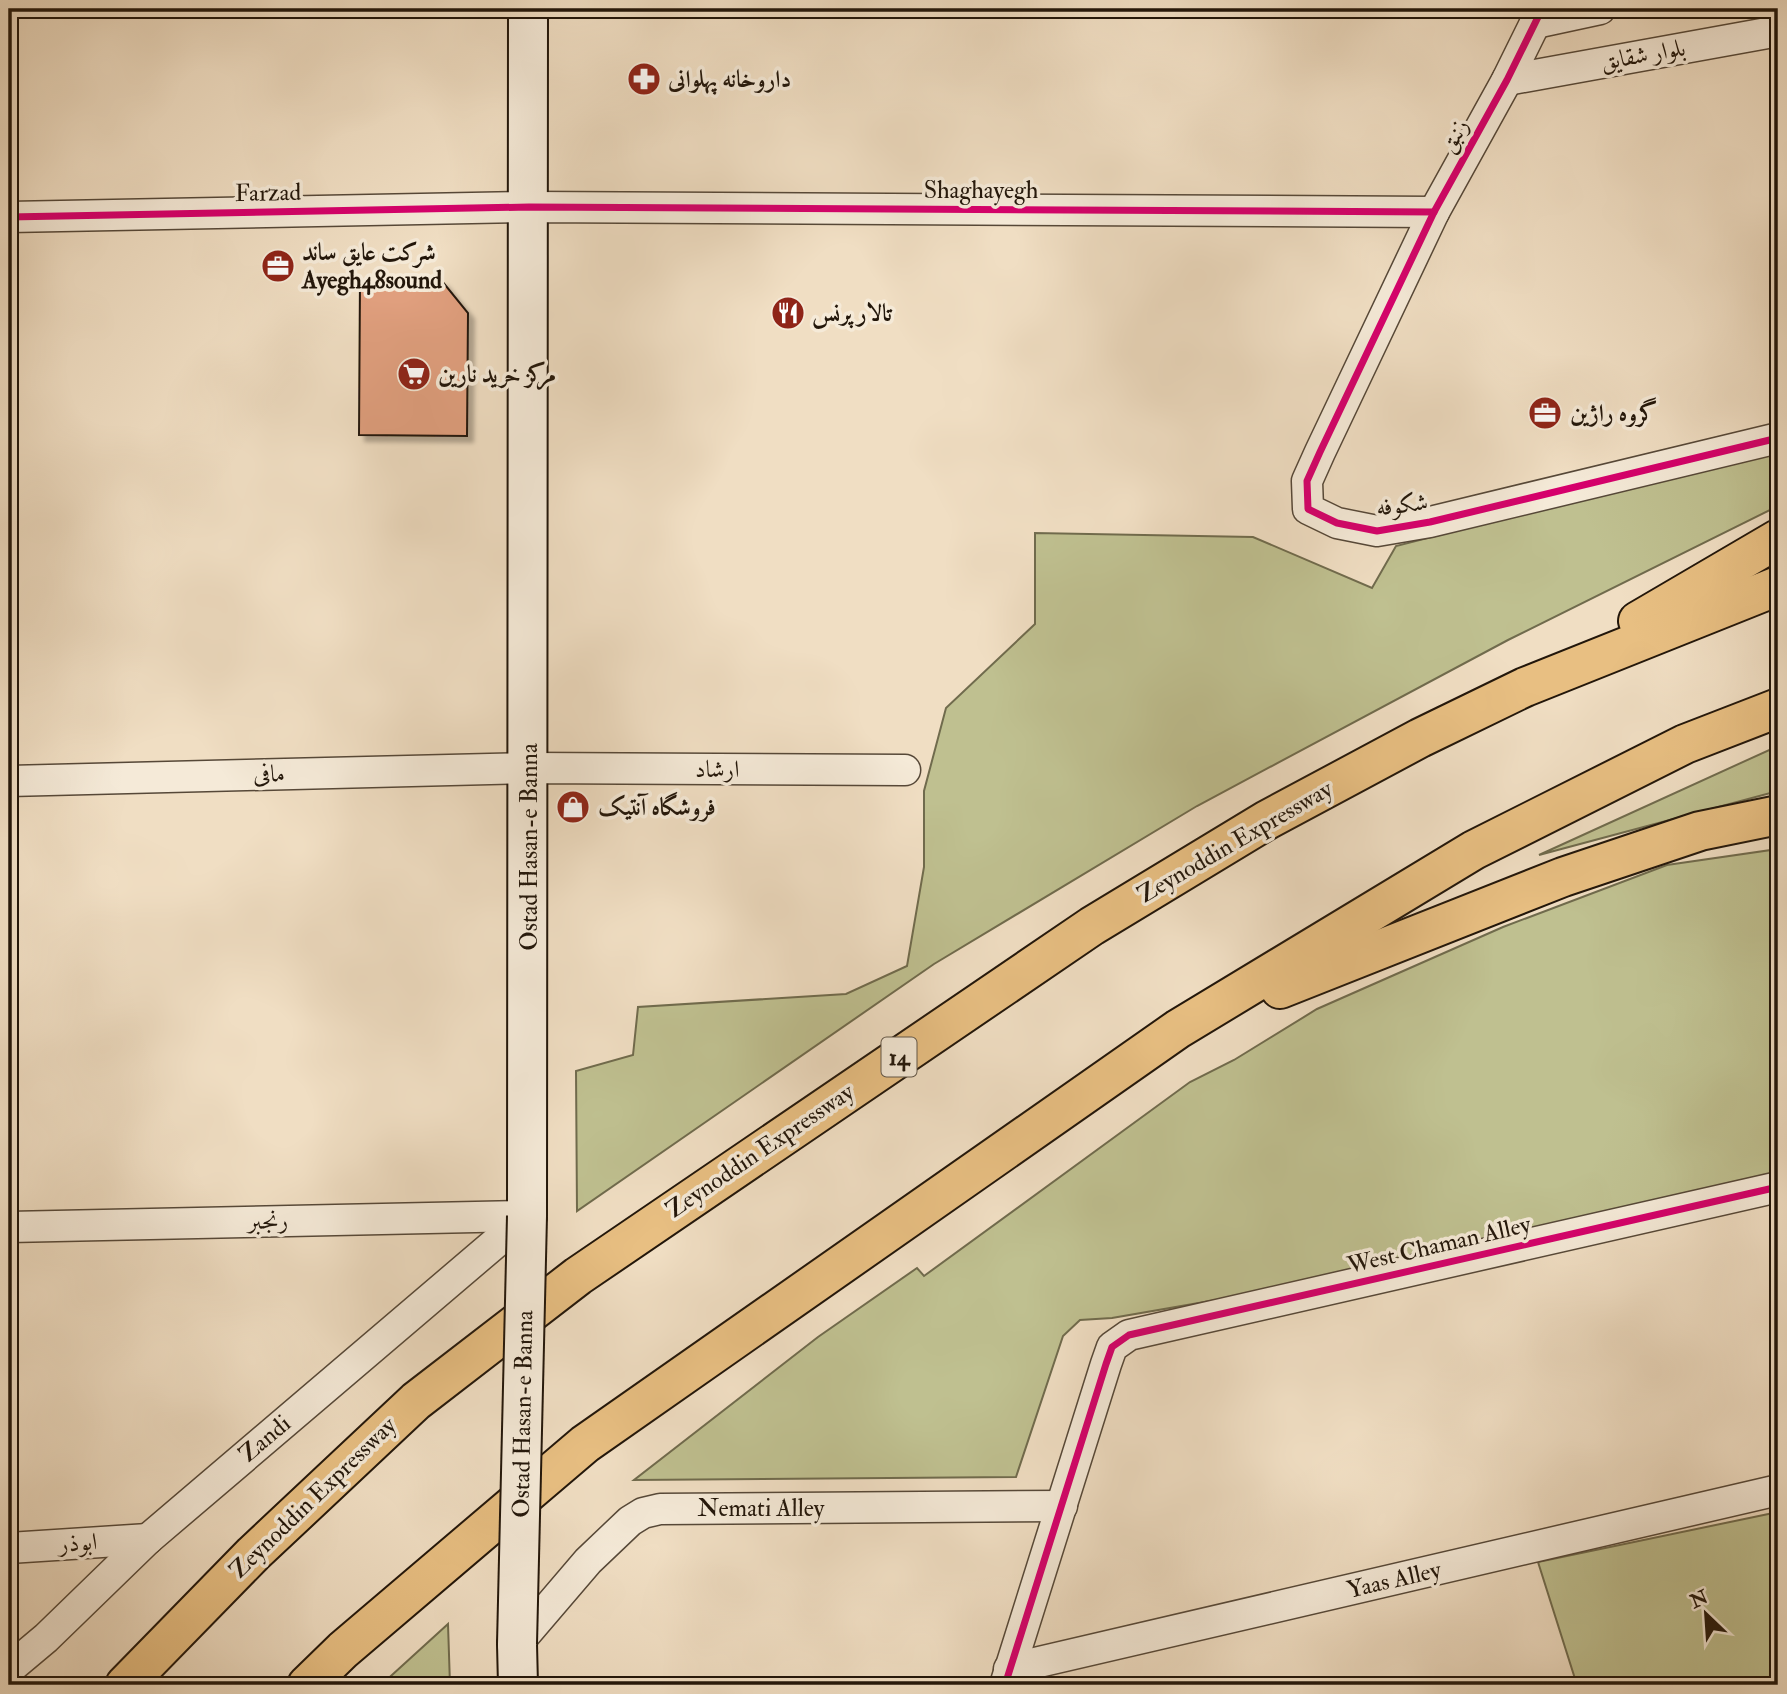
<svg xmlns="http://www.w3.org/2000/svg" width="1787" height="1694" font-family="'IM FELL Double Pica',Amiri,serif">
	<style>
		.green { fill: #bfc090; stroke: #706b4d; stroke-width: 2 }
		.building { fill: #e09f7e; stroke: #22160a; stroke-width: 2; filter: url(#shadow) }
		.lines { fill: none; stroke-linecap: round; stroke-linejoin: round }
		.minor-casing { stroke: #564838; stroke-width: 33 }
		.secondary-casing { stroke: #22160a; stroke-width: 42 }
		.trunk-casing { stroke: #22160a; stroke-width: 42 }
		.minor { stroke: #f5ead8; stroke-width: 30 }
		.secondary { stroke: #f5ead8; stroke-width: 38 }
		.trunk { stroke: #e8bf82; stroke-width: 38 }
		.secondary-bridge-casing { stroke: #22160a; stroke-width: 42; stroke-linecap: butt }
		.secondary-bridge { stroke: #f5ead8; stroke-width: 38 }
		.cycleway-casing { stroke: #f5ead8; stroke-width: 11 }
		.cycleway { stroke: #d6006c; stroke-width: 7 }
		.labels { text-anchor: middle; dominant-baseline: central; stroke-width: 7; stroke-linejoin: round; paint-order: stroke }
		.shield { fill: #f5ead8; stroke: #615648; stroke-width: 2 }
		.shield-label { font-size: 23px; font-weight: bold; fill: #22160a }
		.street-label { font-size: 24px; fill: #22160a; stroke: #f5ead8 }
		.poi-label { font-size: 24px; font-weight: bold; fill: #22160a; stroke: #f5ead8; text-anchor: start }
	</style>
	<defs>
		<filter id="shadow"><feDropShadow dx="6" dy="6" stdDeviation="2" flood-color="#0004"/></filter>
	</defs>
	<rect width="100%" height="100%" fill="#f0dec3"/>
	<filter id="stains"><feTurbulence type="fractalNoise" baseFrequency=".00286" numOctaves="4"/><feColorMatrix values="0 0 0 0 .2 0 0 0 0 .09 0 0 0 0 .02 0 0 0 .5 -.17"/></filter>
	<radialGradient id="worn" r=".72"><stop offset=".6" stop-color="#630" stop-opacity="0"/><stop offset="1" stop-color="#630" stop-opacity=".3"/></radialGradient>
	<g class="green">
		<path d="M 1778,449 L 1778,506 L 1508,640 L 1197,806 L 934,964 L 577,1211 L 576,1071 L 633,1055 L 638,1007 L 846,994 L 907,966 L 924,867 L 924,791 L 946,708 L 1035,624 L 1035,533 L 1253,537 L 1372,588 L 1396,546 Z"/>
		<path d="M 1778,746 L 1778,791 L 1539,855 Z"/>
		<path d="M 1778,849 L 1778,1172 L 1309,1284 L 1112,1318 L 1080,1320 L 1063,1336 L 1016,1477 L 634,1480 L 818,1337 L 917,1268 L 924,1276 L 1190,1082 L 1234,1060 L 1317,1009 L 1503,927 L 1667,865 Z"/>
		<path d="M 1778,1512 L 1778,1685 L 1577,1685 L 1538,1562 Z"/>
		<path d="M 448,1624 L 450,1685 L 381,1685 Z"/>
	</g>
	<path class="building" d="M 360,280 L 442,281 L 468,313 L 467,436 L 359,435 Z"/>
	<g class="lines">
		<defs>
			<g id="minor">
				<path d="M 1542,9 L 1507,80 L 1434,212 L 1320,452 L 1307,481 L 1308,509 L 1337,523 L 1377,531 L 1430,522 L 1778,438"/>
				<path d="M 1535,23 L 1600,9"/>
				<path d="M 1507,80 L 1778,31"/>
				<path d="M 9,217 L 529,207 L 1434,212"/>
				<path d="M 9,781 L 529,768 L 905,770"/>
				<path d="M 9,1227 L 527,1216"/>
				<path d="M 9,1548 L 148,1539"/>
				<path d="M 517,1644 L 588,1561 L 630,1521 L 643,1513 L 660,1509 L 1062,1506"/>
				<path d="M 9,1669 L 46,1638 L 148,1539 L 527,1216"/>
				<path d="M 1009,1669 L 1778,1490"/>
				<path d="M 1005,1685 L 1106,1364 L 1112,1347 L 1129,1335 L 1778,1187"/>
			</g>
			<g id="secondary">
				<path d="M 527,1216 L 528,9"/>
				<path d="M 517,1644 L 518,1685"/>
			</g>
			<g id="trunk">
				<path d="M 1638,621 L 1778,539"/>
				<path d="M 1280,989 L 1563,877 L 1700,831 L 1778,815"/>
				<path d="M 125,1685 L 253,1554 L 416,1401 L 578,1276 L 1092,926 L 1267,820 L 1420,738 L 1525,687 L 1778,586"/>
				<path d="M 307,1685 L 343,1650 L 585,1444 L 1178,1029 L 1474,850 L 1685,744 L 1778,708"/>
			</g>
		</defs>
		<use href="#minor" class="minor-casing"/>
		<use href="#secondary" class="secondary-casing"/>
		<use href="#trunk" class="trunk-casing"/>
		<use href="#minor" class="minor"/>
		<use href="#secondary" class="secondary"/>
		<use href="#trunk" class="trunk"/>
		<defs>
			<path id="secondary-bridge" d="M 517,1644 L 527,1216"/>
		</defs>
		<use href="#secondary-bridge" class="secondary-bridge-casing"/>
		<use href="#secondary-bridge" class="secondary-bridge"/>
		<defs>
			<g id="cycleway">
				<path d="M 1542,9 L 1507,80 L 1434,212 L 1320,452 L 1307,481 L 1308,509 L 1337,523 L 1377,531 L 1430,522 L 1778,438"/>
				<path d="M 9,217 L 529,207 L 1434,212"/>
				<path d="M 1005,1685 L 1106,1364 L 1112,1347 L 1129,1335 L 1778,1187"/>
			</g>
		</defs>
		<use href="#cycleway" class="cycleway-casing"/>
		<use href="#cycleway" class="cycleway"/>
	</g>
	<defs>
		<symbol id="pharmacy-disc" viewBox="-11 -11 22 22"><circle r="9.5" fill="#8f2418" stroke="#f5ead8"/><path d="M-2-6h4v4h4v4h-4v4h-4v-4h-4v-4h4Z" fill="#fff"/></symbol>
		<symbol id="office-disc" viewBox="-11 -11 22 22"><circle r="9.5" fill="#8f2418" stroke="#f5ead8"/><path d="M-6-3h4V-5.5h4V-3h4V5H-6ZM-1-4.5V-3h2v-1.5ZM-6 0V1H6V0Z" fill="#fff"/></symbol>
		<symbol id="restaurant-disc" viewBox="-11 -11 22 22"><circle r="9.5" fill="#8f2418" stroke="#f5ead8"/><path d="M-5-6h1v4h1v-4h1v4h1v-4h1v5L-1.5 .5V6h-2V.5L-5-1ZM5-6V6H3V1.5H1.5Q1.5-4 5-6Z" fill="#fff"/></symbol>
		<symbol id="supermarket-disc" viewBox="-11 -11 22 22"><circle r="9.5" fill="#8f2418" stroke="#f5ead8"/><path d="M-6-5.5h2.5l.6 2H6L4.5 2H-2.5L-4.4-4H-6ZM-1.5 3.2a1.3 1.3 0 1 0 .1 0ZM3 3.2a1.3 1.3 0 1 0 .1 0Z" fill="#fff"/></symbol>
		<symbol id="shop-disc" viewBox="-11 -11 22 22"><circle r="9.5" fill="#8f2418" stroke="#f5ead8"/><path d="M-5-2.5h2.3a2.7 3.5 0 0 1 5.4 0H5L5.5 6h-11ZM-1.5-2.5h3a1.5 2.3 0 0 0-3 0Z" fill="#fff"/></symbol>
	</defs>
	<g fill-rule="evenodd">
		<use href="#pharmacy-disc" x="625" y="60" width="38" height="38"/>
		<use href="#office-disc" x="259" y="247" width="38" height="38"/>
		<use href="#restaurant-disc" x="769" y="294" width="38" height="38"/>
		<use href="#supermarket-disc" x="395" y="355" width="38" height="38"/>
		<use href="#office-disc" x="1526" y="394" width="38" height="38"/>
		<use href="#shop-disc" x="554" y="788" width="38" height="38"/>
	</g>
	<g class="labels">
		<rect class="shield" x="881.5" y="1037.5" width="35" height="39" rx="5"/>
		<g class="shield-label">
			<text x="899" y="1057">14</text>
		</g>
		<g class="street-label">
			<text transform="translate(1643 55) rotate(-10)">بلوار شقایق</text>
			<text transform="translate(1454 136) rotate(-61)">زنبق</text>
			<text x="981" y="190">Shaghayegh</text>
			<text transform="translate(268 193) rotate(-1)">Farzad</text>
			<text transform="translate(1402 505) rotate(-7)">شکوفه</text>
			<text x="717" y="769">ارشاد</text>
			<text transform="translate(269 774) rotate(-1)">مافی</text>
			<text transform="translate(1235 842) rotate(-30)">Zeynoddin Expressway</text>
			<text transform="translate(529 847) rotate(-90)">Ostad Hasan-e Banna</text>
			<text transform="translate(760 1151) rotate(-34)">Zeynoddin Expressway</text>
			<text transform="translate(268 1221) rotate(-1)">رنجبر</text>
			<text transform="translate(1439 1245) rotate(-13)">West Chaman Alley</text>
			<text transform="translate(523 1414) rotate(-89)">Ostad Hasan-e Banna</text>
			<text transform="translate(265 1439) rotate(-40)">Zandi</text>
			<text transform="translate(313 1498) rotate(-44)">Zeynoddin Expressway</text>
			<text x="761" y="1508">Nemati Alley</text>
			<text transform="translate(78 1543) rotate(-4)">ابوذر</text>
			<text transform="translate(1394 1580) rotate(-13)">Yaas Alley</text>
		</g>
		<g class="poi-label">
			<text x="668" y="79">داروخانه پهلوانی</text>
			<text x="302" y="252">شرکت عایق ساند<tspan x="302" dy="28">Ayegh48sound</tspan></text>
			<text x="812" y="313">تالار پرنس</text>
			<text x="438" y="374">مرکز خرید نارین</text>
			<text x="1570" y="413">گروه راژین</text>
			<text x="598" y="807">فروشگاه آنتیک</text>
		</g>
	</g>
	<rect width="1787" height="1694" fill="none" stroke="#f0dec3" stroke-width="35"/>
	<rect x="10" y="10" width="1766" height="1673" fill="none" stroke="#22160a" stroke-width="3.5"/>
	<rect x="18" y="18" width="1752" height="1659" fill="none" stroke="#22160a" stroke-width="2"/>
	<g transform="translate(1706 1614) rotate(335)" stroke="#f5ead8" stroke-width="5" paint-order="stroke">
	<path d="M0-5L12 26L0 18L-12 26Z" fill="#22160a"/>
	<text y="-10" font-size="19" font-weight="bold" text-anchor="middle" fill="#22160a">N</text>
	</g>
	<rect width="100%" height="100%" filter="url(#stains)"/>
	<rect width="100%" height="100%" fill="url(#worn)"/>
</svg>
